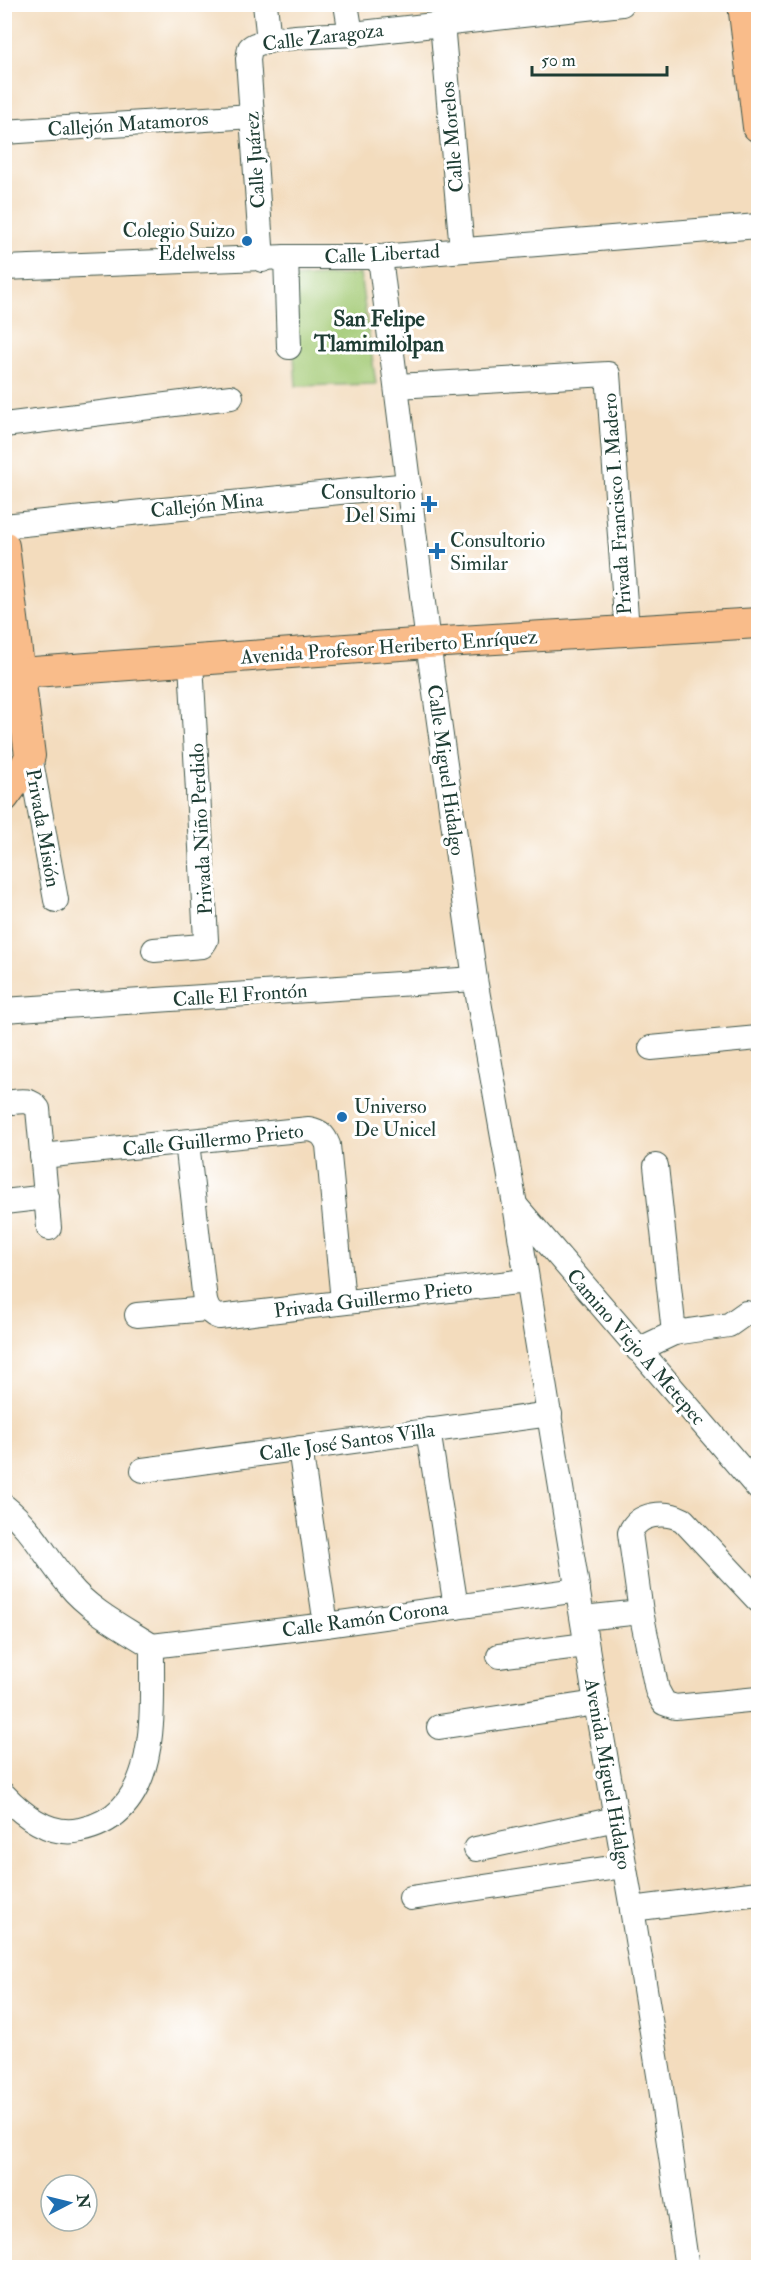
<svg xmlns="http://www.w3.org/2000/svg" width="763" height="2272" font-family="'IM FELL Double Pica',serif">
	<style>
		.green { fill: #a3ca75; stroke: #618454; stroke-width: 1.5 }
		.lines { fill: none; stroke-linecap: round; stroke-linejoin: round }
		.minor-casing { stroke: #3f5549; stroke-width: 26 }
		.major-casing { stroke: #3f5549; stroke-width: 32 }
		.minor { stroke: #fff; stroke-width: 24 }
		.major { stroke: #f9bc8a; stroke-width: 30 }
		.poi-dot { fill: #1f6fb2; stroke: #fff; stroke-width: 2 }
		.labels { text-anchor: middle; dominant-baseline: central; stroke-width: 6; stroke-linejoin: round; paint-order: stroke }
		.street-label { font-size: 20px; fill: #1f3d34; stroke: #fff }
		.poi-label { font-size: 20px; fill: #1f3d34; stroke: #fff; text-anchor: end }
		.quarter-label { font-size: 22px; font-weight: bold; fill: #1f3d34; stroke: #fff }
	</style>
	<rect width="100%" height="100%" fill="#fff"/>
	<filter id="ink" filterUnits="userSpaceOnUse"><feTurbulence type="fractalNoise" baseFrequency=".0167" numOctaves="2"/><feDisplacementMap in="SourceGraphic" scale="12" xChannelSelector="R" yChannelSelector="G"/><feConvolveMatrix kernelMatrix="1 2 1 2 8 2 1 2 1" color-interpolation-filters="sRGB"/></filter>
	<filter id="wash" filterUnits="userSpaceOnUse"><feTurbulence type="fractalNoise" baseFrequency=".008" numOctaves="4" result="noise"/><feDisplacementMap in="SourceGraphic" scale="24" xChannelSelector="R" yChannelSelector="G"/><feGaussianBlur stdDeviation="1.35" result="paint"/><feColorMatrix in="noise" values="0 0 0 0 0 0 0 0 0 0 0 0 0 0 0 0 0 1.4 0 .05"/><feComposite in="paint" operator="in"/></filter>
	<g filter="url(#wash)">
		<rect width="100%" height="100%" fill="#f3dcbd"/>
		<path class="green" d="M 360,274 L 376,384 L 296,386 L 289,278 Z"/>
	</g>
	<g filter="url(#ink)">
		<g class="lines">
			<defs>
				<g id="minor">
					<path d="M 265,4 L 269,41"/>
					<path d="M 346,4 L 351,34"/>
					<path d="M 442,23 L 462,250"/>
					<path d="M 4,132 L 252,116"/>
					<path d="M 286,257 L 289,347"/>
					<path d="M 380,257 L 428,643 L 475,979 L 515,1205 L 596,1703 L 632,1909 L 660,2081 L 687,2268"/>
					<path d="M 262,260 L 248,59 L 250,48 C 265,35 331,36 353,34 C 443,24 533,14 622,4"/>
					<path d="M 4,268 L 286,257 L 380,257 L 758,226"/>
					<path d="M 397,386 L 608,374 L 627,630"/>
					<path d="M 4,425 L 231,397"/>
					<path d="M 4,526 L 409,485"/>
					<path d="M 30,756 L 56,900"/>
					<path d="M 154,950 L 202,946 L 206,940 L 191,662"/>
					<path d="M 4,1010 L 475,979"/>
					<path d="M 651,1048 L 758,1038"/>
					<path d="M 4,1103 C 17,1102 30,1097 38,1109 L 49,1228"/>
					<path d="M 187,1142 L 205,1301 C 207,1309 210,1314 219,1317 L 526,1281"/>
					<path d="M 42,1156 L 309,1129 C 320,1131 324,1135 328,1145 L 343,1301"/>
					<path d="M 656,1166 L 674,1333"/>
					<path d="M 4,1202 L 47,1197"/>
					<path d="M 515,1205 L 758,1488"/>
					<path d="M 137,1315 L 207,1309"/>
					<path d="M 638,1350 L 674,1333 L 729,1325 L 746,1313"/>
					<path d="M 428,1430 L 456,1607"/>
					<path d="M 300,1448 L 326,1625"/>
					<path d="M 143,1470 L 550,1414"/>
					<path d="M 4,1506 C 35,1531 45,1557 69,1585 C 90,1611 124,1628 152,1646"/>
					<path d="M 758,1600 L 683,1520 C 666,1511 638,1512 630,1533 L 641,1612 L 657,1690 L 664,1703 L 675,1707 L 758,1699"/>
					<path d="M 583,1618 L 641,1612"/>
					<path d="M 152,1646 L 326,1625 L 578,1590"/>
					<path d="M 499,1656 L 586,1645"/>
					<path d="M 439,1727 L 596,1703"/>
					<path d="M 4,1795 C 23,1815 51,1837 80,1830 C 163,1813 151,1711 152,1646"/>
					<path d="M 476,1849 L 616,1819"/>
					<path d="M 411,1898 L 624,1866"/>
					<path d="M 632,1909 L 758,1893"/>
				</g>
				<g id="major">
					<path d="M 743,4 L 758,127"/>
					<path d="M 4,546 L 30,756 L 23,771 L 4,797"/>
					<path d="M 20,673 L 428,643 L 758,623"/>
				</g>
			</defs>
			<use href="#minor" class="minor-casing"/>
			<use href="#major" class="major-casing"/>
			<use href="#minor" class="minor"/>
			<use href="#major" class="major"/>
		</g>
	</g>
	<g class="poi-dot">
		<circle cx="247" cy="241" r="6"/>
		<path d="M426 495h6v6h6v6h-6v6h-6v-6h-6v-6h6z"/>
		<path d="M434 542h6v6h6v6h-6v6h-6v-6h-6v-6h6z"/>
		<circle cx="342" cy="1117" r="6"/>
	</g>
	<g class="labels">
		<g class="street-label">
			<text transform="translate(323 37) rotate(-7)">Calle Zaragoza</text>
			<text transform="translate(128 124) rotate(-4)">Callejón Matamoros</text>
			<text transform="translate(452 137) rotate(-95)">Calle Morelos</text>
			<text transform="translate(255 160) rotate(-94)">Calle Juárez</text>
			<text transform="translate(382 254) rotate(-3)">Calle Libertad</text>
			<text transform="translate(617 504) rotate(-94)">Privada Francisco I. Madero</text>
			<text transform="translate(207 505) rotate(-6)">Callejón Mina</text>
			<text transform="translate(389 647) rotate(-4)">Avenida Profesor Heriberto Enríquez</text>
			<text transform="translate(446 770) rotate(82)">Calle Miguel Hidalgo</text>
			<text transform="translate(43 828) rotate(80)">Privada Misión</text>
			<text transform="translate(201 829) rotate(-93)">Privada Niño Perdido</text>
			<text transform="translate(240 995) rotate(-4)">Calle El Frontón</text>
			<text transform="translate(213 1140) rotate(-6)">Calle Guillermo Prieto</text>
			<text transform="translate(373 1299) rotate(-7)">Privada Guillermo Prieto</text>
			<text transform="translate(636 1347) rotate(49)">Camino Viejo A Metepec</text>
			<text transform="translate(347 1442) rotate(-8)">Calle José Santos Villa</text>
			<text transform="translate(365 1619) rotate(-8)">Calle Ramón Corona</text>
			<text transform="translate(608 1774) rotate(80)">Avenida Miguel Hidalgo</text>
		</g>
		<g class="poi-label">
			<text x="235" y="230">Colegio Suizo<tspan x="235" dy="23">Edelwelss</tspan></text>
			<text x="416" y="492">Consultorio<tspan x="416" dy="23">Del Simi</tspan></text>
			<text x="450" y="540" text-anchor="start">Consultorio<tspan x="450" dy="23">Similar</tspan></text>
			<text x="354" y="1106" text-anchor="start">Universo<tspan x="354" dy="23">De Unicel</tspan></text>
		</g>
		<g class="quarter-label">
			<text x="379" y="319">San Felipe<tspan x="379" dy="25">Tlamimilolpan</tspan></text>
		</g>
	</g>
	<rect width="763" height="2272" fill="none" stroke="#fff" stroke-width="24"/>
	<g transform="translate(69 2203) rotate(83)"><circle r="28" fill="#ffffff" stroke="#a5b1ae" stroke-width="1.5"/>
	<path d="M0-4.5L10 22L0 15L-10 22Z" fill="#1f6fb2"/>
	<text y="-9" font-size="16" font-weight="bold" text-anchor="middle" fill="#1f3d34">N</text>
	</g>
	<path d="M532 66v9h135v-9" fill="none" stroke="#1f3d34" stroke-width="3"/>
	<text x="541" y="66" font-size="18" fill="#1f3d34" stroke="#ffffff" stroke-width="4.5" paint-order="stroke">50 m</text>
</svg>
